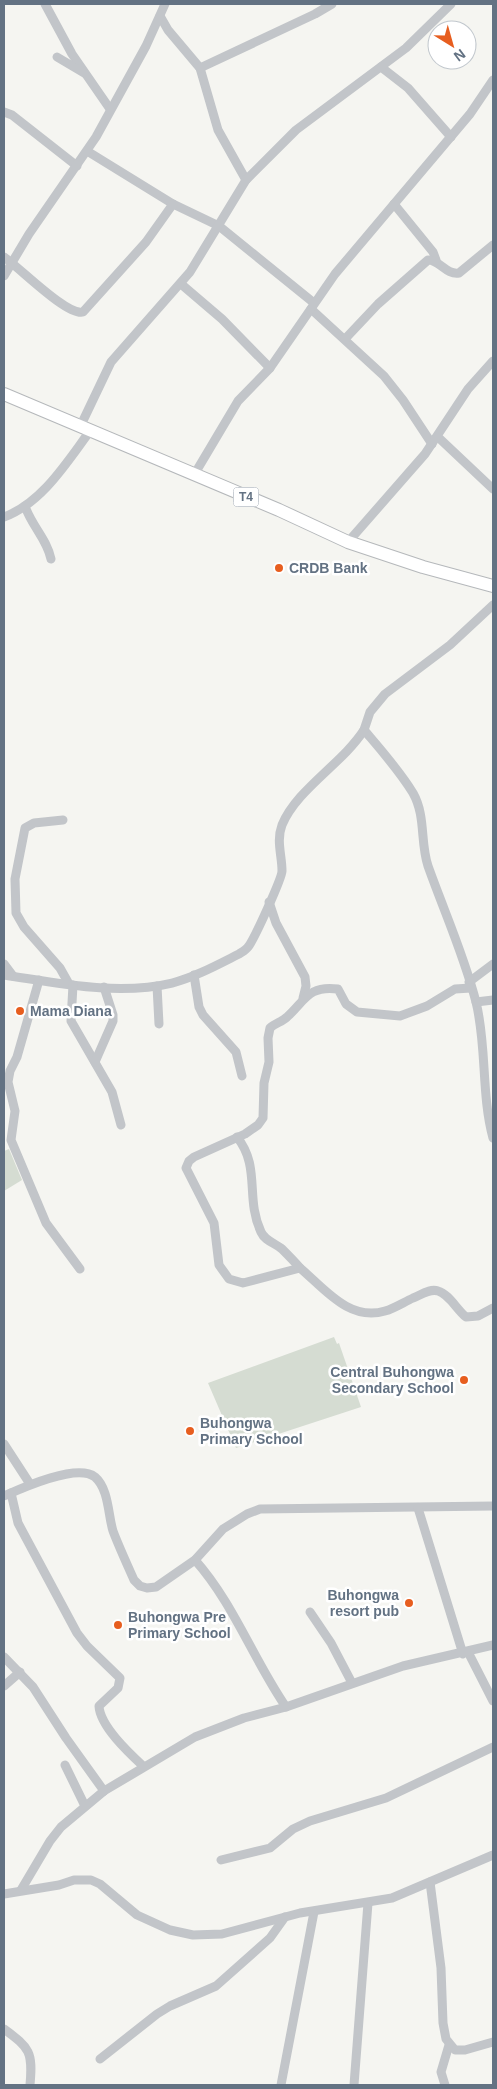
<svg xmlns="http://www.w3.org/2000/svg" width="497" height="2089" font-family="Helvetica,sans-serif">
	<style>
		.green { fill: #d5dcd2 }
		.lines { fill: none; stroke-linecap: round; stroke-linejoin: round }
		.highway-casing { stroke: #b5b8bb; stroke-width: 14 }
		.minor { stroke: #c2c5c9; stroke-width: 9 }
		.highway { stroke: #fff; stroke-width: 12 }
		.poi-dot { fill: #e75e1f; stroke: #fff; stroke-width: 2 }
		.labels { text-anchor: middle; dominant-baseline: central; stroke-width: 5; stroke-linejoin: round; paint-order: stroke }
		.shield { fill: #fff; stroke: #929ca8; stroke-width: 1 }
		.shield-label { font-size: 12px; font-weight: bold; fill: #637283 }
		.poi-label { font-size: 14px; font-weight: bold; fill: #637283; stroke: #fff; text-anchor: start }
	</style>
	<rect width="100%" height="100%" fill="#f5f5f1"/>
	<g class="green">
		<path d="M 9,1149 L 22,1180 L 4,1191 L 4,1151 Z"/>
		<path d="M 334,1337 L 337,1344 L 339,1343 L 361,1407 L 236,1448 L 208,1383 Z"/>
	</g>
	<g class="lines">
		<defs>
			<path id="highway" d="M 4,394 L 279,510 L 348,542 L 423,567 L 493,586"/>
		</defs>
		<use href="#highway" class="highway-casing"/>
		<g class="minor">
			<path d="M 45,4 L 72,54 L 110,109"/>
			<path d="M 160,16 L 168,30 L 200,68 L 218,130 L 246,180"/>
			<path d="M 57,57 L 84,73"/>
			<path d="M 381,67 L 408,88 L 451,137"/>
			<path d="M 200,68 L 315,14 L 332,4"/>
			<path d="M 4,112 L 12,115 L 77,166"/>
			<path d="M 87,151 L 173,204 L 219,226 L 314,303"/>
			<path d="M 394,204 L 433,252 L 436,260 L 433,260"/>
			<path d="M 4,257 C 20,268 67,316 83,312 L 146,242 L 173,204"/>
			<path d="M 4,276 L 29,234 L 96,137 L 146,46 L 165,4"/>
			<path d="M 181,284 L 222,319 L 270,368"/>
			<path d="M 311,309 L 384,376 L 403,400 L 432,444"/>
			<path d="M 345,339 L 378,304 L 428,260 C 440,260 446,275 459,273 L 493,245"/>
			<path d="M 80,427 L 111,362 L 190,272 L 246,180 L 296,130 L 406,48 L 451,4"/>
			<path d="M 440,439 L 493,489"/>
			<path d="M 194,475 L 238,401 L 270,368 L 335,274 L 470,114 L 493,80"/>
			<path d="M 25,506 C 31,525 47,539 51,559"/>
			<path d="M 4,517 C 42,503 67,462 90,431"/>
			<path d="M 348,542 L 425,454 L 468,389 L 493,361"/>
			<path d="M 493,605 L 450,645 L 385,694 L 370,712 L 364,730 C 381,750 399,770 413,793 C 426,816 420,842 428,866 C 444,911 464,955 476,1002 C 487,1046 481,1094 493,1138"/>
			<path d="M 63,820 L 34,823 L 25,828 L 15,879 L 16,913 L 24,927 L 60,968 L 69,984"/>
			<path d="M 269,902 L 276,923 L 305,977 L 306,986 L 303,998"/>
			<path d="M 4,964 L 13,976"/>
			<path d="M 4,975 C 58,983 118,996 172,983 C 195,977 217,965 239,954 C 242,952 246,950 248,947 C 254,940 282,878 282,871 C 282,855 276,841 282,825 C 297,789 342,764 364,730"/>
			<path d="M 194,975 L 199,1007 L 203,1015 L 236,1052 L 242,1076"/>
			<path d="M 39,980 L 17,1057 L 10,1071 L 8,1082 L 15,1111 L 11,1140 L 46,1223 L 80,1269"/>
			<path d="M 469,982 L 493,964"/>
			<path d="M 73,985 L 71,1021 L 112,1092 L 121,1125"/>
			<path d="M 157,986 L 159,1024"/>
			<path d="M 471,988 L 455,989 L 427,1006 L 400,1016 L 357,1012 L 346,1004 L 338,989 C 308,985 305,1001 287,1017 C 282,1022 275,1023 270,1028 L 268,1038 L 269,1062 L 264,1083 L 263,1118 L 258,1125 L 245,1134 L 194,1157 L 189,1161 L 186,1168 L 214,1223 L 219,1265 L 229,1279 L 243,1283 L 300,1268 C 324,1288 349,1322 385,1311 C 395,1308 404,1302 413,1298 C 421,1295 430,1288 438,1291 C 449,1294 457,1310 466,1317 L 478,1316 L 493,1308"/>
			<path d="M 476,1002 L 493,1000"/>
			<path d="M 95,1062 L 113,1021 L 113,1015 L 104,987"/>
			<path d="M 237,1137 C 261,1167 245,1198 261,1232 C 265,1241 275,1243 282,1249 C 288,1255 294,1261 300,1268"/>
			<path d="M 4,1444 L 30,1484"/>
			<path d="M 11,1493 L 18,1523 L 77,1633 L 87,1646 L 120,1678 L 118,1688 L 99,1706 C 100,1726 129,1753 143,1766"/>
			<path d="M 4,1496 C 22,1488 77,1463 95,1477 C 109,1489 108,1515 113,1531 C 119,1547 127,1564 134,1580 L 140,1586 L 147,1588 L 156,1587 L 195,1560 L 223,1529 L 247,1514 L 260,1509 L 493,1506"/>
			<path d="M 418,1508 L 463,1654"/>
			<path d="M 195,1560 C 234,1604 253,1659 286,1707"/>
			<path d="M 310,1612 L 331,1643 L 352,1683"/>
			<path d="M 468,1652 L 493,1701"/>
			<path d="M 4,1657 L 33,1687 L 66,1738 L 104,1791"/>
			<path d="M 4,1686 L 20,1672"/>
			<path d="M 65,1765 L 85,1806"/>
			<path d="M 221,1860 L 270,1848 L 293,1829 L 310,1821 L 386,1798 L 493,1747"/>
			<path d="M 430,1882 L 441,1968 L 443,2023 L 446,2039 L 455,2050 L 465,2050 L 493,2042"/>
			<path d="M 21,1890 L 50,1841 L 61,1827 L 104,1791 L 195,1737 L 244,1718 L 286,1707 L 403,1666 L 493,1645"/>
			<path d="M 4,1894 L 59,1885 L 74,1880 L 91,1880 L 100,1884 L 137,1915 L 170,1930 L 193,1935 L 222,1934 L 300,1913 L 392,1898 L 493,1855"/>
			<path d="M 4,2029 C 30,2048 33,2052 30,2085"/>
			<path d="M 100,2059 L 157,2014 L 170,2006 L 216,1986 L 270,1938 L 285,1917"/>
			<path d="M 281,2085 L 314,1912"/>
			<path d="M 354,2085 L 368,1903"/>
			<path d="M 445,2085 L 441,2072 L 449,2045"/>
		</g>
		<use href="#highway" class="highway"/>
	</g>
	<g class="poi-dot">
		<circle cx="279" cy="568" r="5"/>
		<circle cx="20" cy="1011" r="5"/>
		<circle cx="464" cy="1380" r="5"/>
		<circle cx="190" cy="1431" r="5"/>
		<circle cx="409" cy="1603" r="5"/>
		<circle cx="118" cy="1625" r="5"/>
	</g>
	<g class="labels">
		<rect class="shield" x="233.5" y="487.5" width="25" height="19" rx="4"/>
		<g class="shield-label">
			<text x="246" y="497">T4</text>
		</g>
		<g class="poi-label">
			<text x="289" y="568">CRDB Bank</text>
			<text x="30" y="1011">Mama Diana</text>
			<text x="454" y="1372" text-anchor="end">Central Buhongwa<tspan x="454" dy="16">Secondary School</tspan></text>
			<text x="200" y="1423">Buhongwa<tspan x="200" dy="16">Primary School</tspan></text>
			<text x="399" y="1595" text-anchor="end">Buhongwa<tspan x="399" dy="16">resort pub</tspan></text>
			<text x="128" y="1617">Buhongwa Pre<tspan x="128" dy="16">Primary School</tspan></text>
		</g>
	</g>
	<rect width="497" height="2089" fill="none" stroke="#637283" stroke-width="10"/>
	<g transform="translate(452 45) rotate(143)"><circle r="24" fill="#ffffff" stroke="#c1c7cd"/>
	<path d="M0-4L9 19L0 12L-9 19Z" fill="#e75e1f"/>
	<text y="-8" font-size="14" font-weight="bold" text-anchor="middle" fill="#637283">N</text>
	</g>
</svg>
